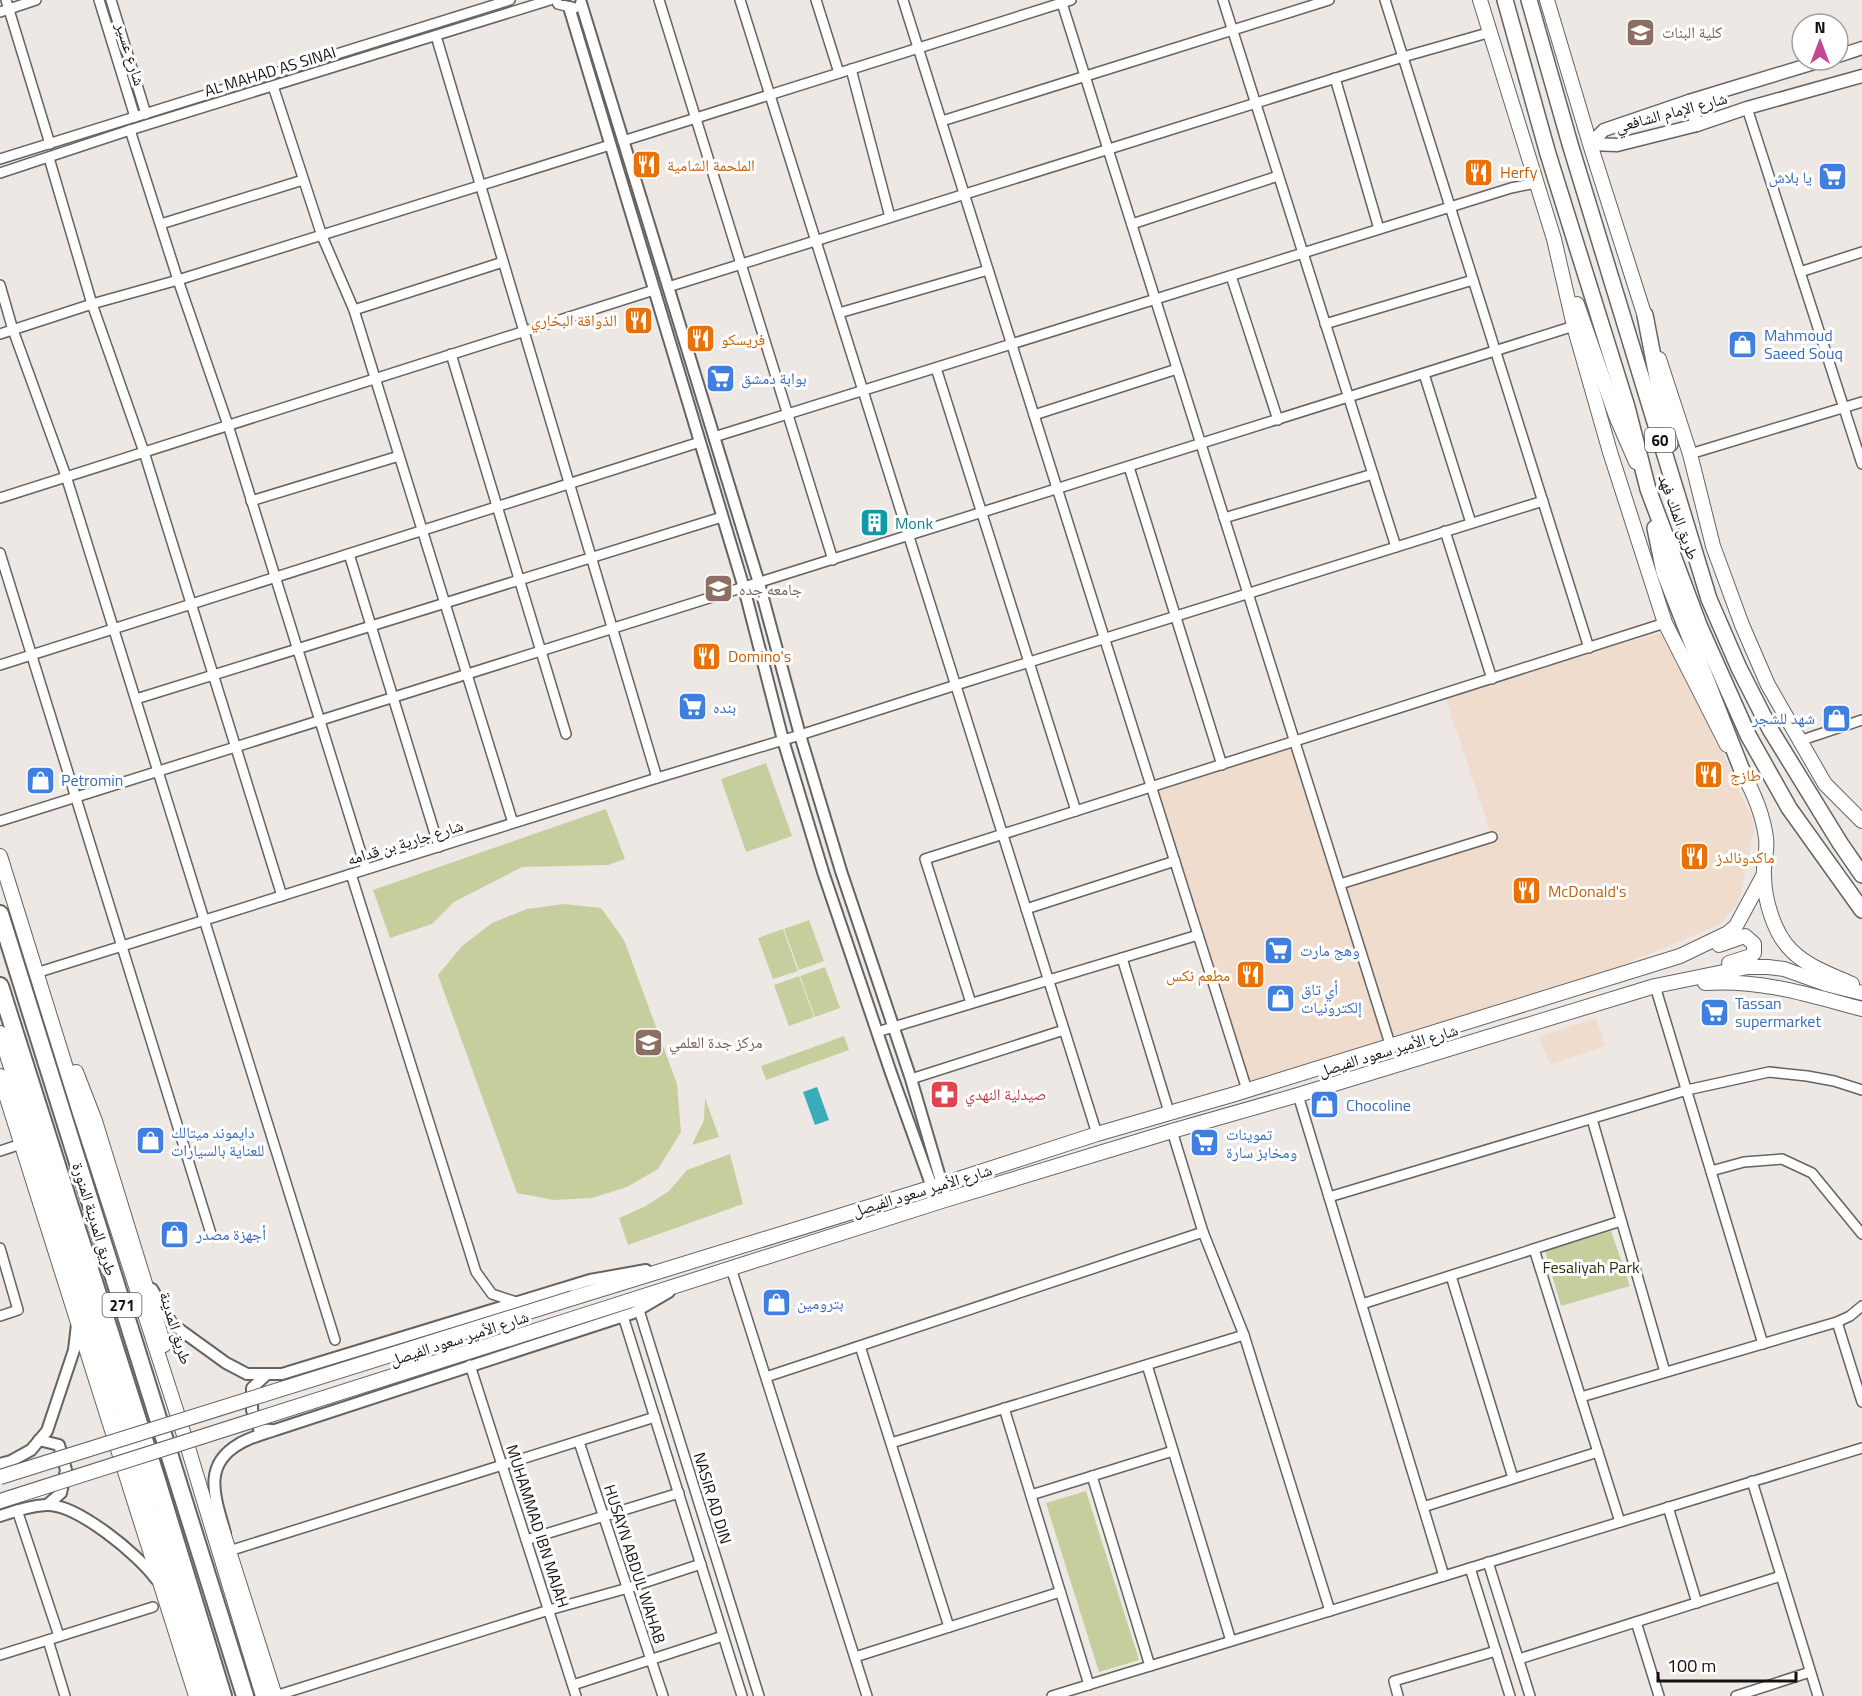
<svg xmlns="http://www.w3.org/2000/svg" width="1862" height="1696" font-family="'Titillium Web','Noto Naskh Arabic',sans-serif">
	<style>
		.commercial { fill: #efdccc }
		.green { fill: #c6ce9e }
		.water { fill: #39acb9 }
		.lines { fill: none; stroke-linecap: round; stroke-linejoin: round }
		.minor-casing { stroke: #676360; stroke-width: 12 }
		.tertiary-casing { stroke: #676360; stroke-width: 14 }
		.secondary-casing { stroke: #676360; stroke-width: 15 }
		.primary-casing { stroke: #676360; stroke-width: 16 }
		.trunk-casing { stroke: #676360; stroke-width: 18 }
		.motorway-casing { stroke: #676360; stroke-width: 20 }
		.minor { stroke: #fff; stroke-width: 9 }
		.tertiary { stroke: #fff; stroke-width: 10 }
		.secondary { stroke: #fff; stroke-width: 12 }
		.primary { stroke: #fff; stroke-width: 14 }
		.trunk { stroke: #fff; stroke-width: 15 }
		.motorway { stroke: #fff; stroke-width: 16 }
		.primary-bridge-casing { stroke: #676360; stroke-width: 16; stroke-linecap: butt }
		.primary-bridge { stroke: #fff; stroke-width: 14 }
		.labels { text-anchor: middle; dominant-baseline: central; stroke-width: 6; stroke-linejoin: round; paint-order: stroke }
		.shield { fill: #fff; stroke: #5a5958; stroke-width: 1.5 }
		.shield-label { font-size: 15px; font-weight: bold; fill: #141211 }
		.education-label { font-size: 16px; fill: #785e54; stroke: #fff; text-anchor: start }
		.street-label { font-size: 16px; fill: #141211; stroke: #fff }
		.food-label { font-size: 16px; fill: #c56008; stroke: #fff; text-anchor: start }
		.shop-label { font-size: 16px; fill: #366cbe; stroke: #fff; text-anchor: start }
		.culture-label { font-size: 16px; fill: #0d838f; stroke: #fff; text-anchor: start }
		.health-label { font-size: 16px; fill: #be3a42; stroke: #fff; text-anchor: start }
		.park-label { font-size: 16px; fill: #2b300e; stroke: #fff }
	</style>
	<rect width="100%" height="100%" fill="#eee8e5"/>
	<g class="commercial">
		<path d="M 1664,632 L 1730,768 L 1755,826 L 1739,902 L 1721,924 L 1613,969 L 1557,988 L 1389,1037 L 1390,1044 L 1247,1090 L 1151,787 L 1295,741 L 1340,884 L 1492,837 L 1444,694 Z"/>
		<path d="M 1596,1018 L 1605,1046 L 1550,1064 L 1539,1037 Z"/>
	</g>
	<g class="green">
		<path d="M 766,763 L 792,836 L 746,852 L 721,779 Z"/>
		<path d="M 606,809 L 625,859 L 608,865 L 522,867 L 454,902 L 432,924 L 390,938 L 373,890 Z"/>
		<path d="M 564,904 L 601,908 L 624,940 L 677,1084 L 681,1132 L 658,1169 L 627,1187 L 592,1198 L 554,1200 L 517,1193 L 438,975 L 462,946 L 492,923 L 527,909 Z"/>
		<path d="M 809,920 L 824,961 L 799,970 L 784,929 Z"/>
		<path d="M 783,929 L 798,971 L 773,979 L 758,938 Z"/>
		<path d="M 825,967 L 840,1008 L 815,1017 L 800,976 Z"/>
		<path d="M 799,976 L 814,1017 L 789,1026 L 774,985 Z"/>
		<path d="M 844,1036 L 849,1050 L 766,1080 L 761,1066 Z"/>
		<path d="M 705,1098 L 719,1137 L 692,1145 L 704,1120 Z"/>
		<path d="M 730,1154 L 743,1204 L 628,1245 L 619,1218 L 644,1207 L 669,1191 L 687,1170 Z"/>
		<path d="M 1611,1231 L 1630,1286 L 1561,1306 L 1545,1251 Z"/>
		<path d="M 1086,1491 L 1139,1660 L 1099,1672 L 1046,1503 Z"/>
	</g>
	<path class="water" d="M 817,1087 L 829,1120 L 815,1125 L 803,1092 Z"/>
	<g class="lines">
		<defs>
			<g id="minor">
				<path d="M 6,0 L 50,144"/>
				<path d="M 99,0 L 135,117"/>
				<path d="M 111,0 L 146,114"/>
				<path d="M 556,0 L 558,4 L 575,8"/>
				<path d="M 659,0 L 833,560"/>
				<path d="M 740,0 L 1097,1134"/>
				<path d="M 816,0 L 839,73"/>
				<path d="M 903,0 L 1247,1090"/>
				<path d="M 1061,0 L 1390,1044"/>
				<path d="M 1223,0 L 1396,547"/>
				<path d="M 1385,0 L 1589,648"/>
				<path d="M 0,12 L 36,0"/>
				<path d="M 436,36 L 657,778"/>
				<path d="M 851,69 L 890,217"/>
				<path d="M 1335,78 L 1379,229"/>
				<path d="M 273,86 L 322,236 L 354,310 L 513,823"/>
				<path d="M 1747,108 L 1862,464"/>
				<path d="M 942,121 L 1329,0"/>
				<path d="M 130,130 L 178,280 L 228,425 L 366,869"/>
				<path d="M 623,141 L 1071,0"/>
				<path d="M 49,158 L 92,304 L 144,452 L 282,896"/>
				<path d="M 0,159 L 510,0"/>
				<path d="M 0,173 L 130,130 L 550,0"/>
				<path d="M 161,224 L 303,180"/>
				<path d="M 1132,224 L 1278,176"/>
				<path d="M 1800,272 L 1862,252"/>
				<path d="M 1231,276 L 1278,420"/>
				<path d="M 0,285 L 13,330 L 66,476 L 335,1340"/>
				<path d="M 668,287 L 1403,57 L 1491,32"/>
				<path d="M 354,310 L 503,262"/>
				<path d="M 839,313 L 988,270"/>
				<path d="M 1325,324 L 1473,280"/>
				<path d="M 0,334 L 92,304 L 178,280 L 610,145"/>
				<path d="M 451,354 L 566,734"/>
				<path d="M 936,368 L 1076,811"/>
				<path d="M 1424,374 L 1471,523"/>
				<path d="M 1034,415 L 1177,369"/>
				<path d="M 714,437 L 1511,188 L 1536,183"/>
				<path d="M 1690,454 L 1862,402"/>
				<path d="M 1129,467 L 1222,765"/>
				<path d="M 0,498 L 654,290"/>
				<path d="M 251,501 L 399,456"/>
				<path d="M 1224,518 L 1373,474"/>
				<path d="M 1445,531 L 1492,679"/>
				<path d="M 0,553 L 212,1237"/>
				<path d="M 349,554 L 439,847"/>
				<path d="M 0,665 L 700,442"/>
				<path d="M 136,699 L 722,517"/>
				<path d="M 1799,741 L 1862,720"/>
				<path d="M 0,821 L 1574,326"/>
				<path d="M 351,874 L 476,1272 L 492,1294 L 516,1302"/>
				<path d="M 1340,884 L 1492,837"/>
				<path d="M 1026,909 L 1175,861"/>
				<path d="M 1122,958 L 1169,1112"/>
				<path d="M 36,973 L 657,778 L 800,735 L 956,685 L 1543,501"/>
				<path d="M 1655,986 L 1763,1344"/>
				<path d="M 971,1003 L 925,859 L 1665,623"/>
				<path d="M 877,1032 L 1198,935"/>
				<path d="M 911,1079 L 1064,1030"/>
				<path d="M 1298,1095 L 1444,1576"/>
				<path d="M 1592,1119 L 1665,1372"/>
				<path d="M 1172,1131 L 1203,1232 L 1244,1335 L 1330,1611"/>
				<path d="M 0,1151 L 21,1144"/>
				<path d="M 1711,1171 L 1744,1162 L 1782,1159 L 1812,1173 L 1862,1234"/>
				<path d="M 1329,1197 L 1687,1090 L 1769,1072 L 1807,1076 L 1834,1081 L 1862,1090"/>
				<path d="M 0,1248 L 18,1310 L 0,1316"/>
				<path d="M 1534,1249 L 1620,1522"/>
				<path d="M 731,1268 L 867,1696"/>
				<path d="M 1451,1276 L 1513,1478"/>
				<path d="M 1362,1304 L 1621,1221"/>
				<path d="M 639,1310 L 759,1696"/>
				<path d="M 623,1316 L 742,1696"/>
				<path d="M 1837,1322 L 1862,1402"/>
				<path d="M 860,1346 L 949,1627"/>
				<path d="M 470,1365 L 576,1696"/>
				<path d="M 1147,1365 L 1231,1641"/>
				<path d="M 766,1377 L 1203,1232"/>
				<path d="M 1581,1397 L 1837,1322 L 1850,1316 L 1862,1306"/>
				<path d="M 1004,1408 L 1089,1685"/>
				<path d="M 579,1442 L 663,1696"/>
				<path d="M 891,1443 L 1244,1335"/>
				<path d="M 1092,1476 L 1150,1666"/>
				<path d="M 1752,1481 L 1818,1696"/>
				<path d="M 1031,1495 L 1173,1451"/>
				<path d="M 1423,1507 L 1598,1452"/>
				<path d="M 1668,1507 L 1697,1603"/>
				<path d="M 17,1510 L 59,1636"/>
				<path d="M 526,1540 L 679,1493"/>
				<path d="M 229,1551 L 655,1417"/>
				<path d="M 1488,1562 L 1530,1696"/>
				<path d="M 1470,1568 L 1510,1696"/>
				<path d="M 1636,1622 L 1659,1696"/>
				<path d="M 48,1640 L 65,1696"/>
				<path d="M 0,1655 L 153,1607"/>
				<path d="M 855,1657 L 1060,1592"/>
				<path d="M 1519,1659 L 1781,1576"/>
				<path d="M 573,1685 L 723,1636"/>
				<path d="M 275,1696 L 549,1610 L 628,1588 L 701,1564"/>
				<path d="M 1052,1696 L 1862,1448"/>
				<path d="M 1398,1696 L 1394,1681 L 1496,1651"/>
				<path d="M 1736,1696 L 1810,1672"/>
			</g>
			<g id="tertiary">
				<path d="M 581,3 L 759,583 L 800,735 L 841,871 L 911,1079 L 944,1191"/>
				<path d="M 569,7 L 744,588 L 783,740 L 823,872 L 891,1073 L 932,1187 L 945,1200"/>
				<path d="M 152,1289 L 172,1324 L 226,1363 L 247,1374 L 282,1374 L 590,1280 L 646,1270"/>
				<path d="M 267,1374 L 252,1388 L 252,1410 L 259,1429 L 271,1430"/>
				<path d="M 39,1440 L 59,1445 L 66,1470 L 61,1493 L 47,1505"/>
				<path d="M 0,1464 L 11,1461 L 31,1450 L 47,1431 L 74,1350 L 77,1324"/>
				<path d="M 0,1516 C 14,1511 30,1506 46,1505 C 76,1503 139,1555 156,1579"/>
				<path d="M 225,1533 C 216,1499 201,1466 239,1444 C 250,1437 264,1434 275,1430 L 633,1313 L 669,1292"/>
			</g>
			<g id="secondary">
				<path d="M 1838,56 L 1862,48"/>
				<path d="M 1689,101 L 1697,125"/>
				<path d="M 1590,144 L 1617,145 L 1697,125 L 1747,108 L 1862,76"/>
				<path d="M 1590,144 L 1604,130 L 1689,101 L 1824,60"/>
			</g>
			<g id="primary">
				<path d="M 1480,0 L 1554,239 L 1574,326 L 1610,452 L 1665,623 L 1727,745"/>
				<path d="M 1547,0 L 1590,144 L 1647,323"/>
				<path d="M 1577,304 L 1616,416 L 1636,462"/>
				<path d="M 1659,359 L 1690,454 L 1713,546 L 1742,625 L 1768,685 L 1825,784 L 1862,821"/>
				<path d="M 1741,770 C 1753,791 1763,814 1766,838 C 1768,850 1763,863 1764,875 C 1764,899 1774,934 1792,951 C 1808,967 1832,975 1852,984"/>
				<path d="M 0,856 L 80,1113 L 186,1441 L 263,1696"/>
				<path d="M 1719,945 L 1745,936 L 1754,944 L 1754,953 L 1751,956 L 1729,963"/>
				<path d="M 1705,983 C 1761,979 1809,995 1862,1009"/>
				<path d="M 0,1033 L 135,1458 L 208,1696"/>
				<path d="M 76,1072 L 95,1121 L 164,1345"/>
				<path d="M 0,1076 L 196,1696"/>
				<path d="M 573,1298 L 943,1184 L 1097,1134 L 1235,1094 L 1680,956 L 1728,933 L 1736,926 L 1763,876"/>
				<path d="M 578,1317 L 945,1200 L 1172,1131 L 1298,1095 L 1655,986 L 1748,967 L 1768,967 L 1784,969 L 1826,984 L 1862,993"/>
				<path d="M 221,1526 L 275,1696"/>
			</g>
			<g id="trunk">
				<path d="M 1505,0 L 1548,154 L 1627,407 L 1648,489 L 1699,625 L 1748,735 L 1789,808 L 1862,910"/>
				<path d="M 1529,0 L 1570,144 L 1709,599 L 1739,668 L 1770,729 L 1840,843 L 1862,875"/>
				<path d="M 1645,315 L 1670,444"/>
				<path d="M 1655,528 L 1664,572 L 1745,778"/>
			</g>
			<g id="motorway">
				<path d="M 0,914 L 245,1696"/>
				<path d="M 0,986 L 156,1477 L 223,1696"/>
			</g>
		</defs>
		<use href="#minor" class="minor-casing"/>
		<use href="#tertiary" class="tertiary-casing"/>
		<use href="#secondary" class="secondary-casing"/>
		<use href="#primary" class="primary-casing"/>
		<use href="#trunk" class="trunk-casing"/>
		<use href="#motorway" class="motorway-casing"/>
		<use href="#minor" class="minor"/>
		<use href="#tertiary" class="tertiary"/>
		<use href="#secondary" class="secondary"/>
		<use href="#primary" class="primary"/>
		<use href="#trunk" class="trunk"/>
		<use href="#motorway" class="motorway"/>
		<defs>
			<g id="primary-bridge">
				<path d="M 0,1477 L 573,1298"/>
				<path d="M 0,1501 L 578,1317"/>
			</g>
		</defs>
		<use href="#primary-bridge" class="primary-bridge-casing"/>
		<use href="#primary-bridge" class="primary-bridge"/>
	</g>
	<defs>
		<symbol id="university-square" viewBox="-11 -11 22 22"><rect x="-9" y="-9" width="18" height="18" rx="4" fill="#8d6e63" stroke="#fff"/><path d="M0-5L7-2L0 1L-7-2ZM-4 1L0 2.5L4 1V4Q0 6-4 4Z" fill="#fff"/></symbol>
		<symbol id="restaurant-square" viewBox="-11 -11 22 22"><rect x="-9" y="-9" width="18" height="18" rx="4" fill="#e8710a" stroke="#fff"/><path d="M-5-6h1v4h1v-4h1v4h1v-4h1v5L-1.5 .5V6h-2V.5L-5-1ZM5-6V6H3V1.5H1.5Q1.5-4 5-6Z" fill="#fff"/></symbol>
		<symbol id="supermarket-square" viewBox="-11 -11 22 22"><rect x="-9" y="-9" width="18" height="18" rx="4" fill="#3f7fe0" stroke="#fff"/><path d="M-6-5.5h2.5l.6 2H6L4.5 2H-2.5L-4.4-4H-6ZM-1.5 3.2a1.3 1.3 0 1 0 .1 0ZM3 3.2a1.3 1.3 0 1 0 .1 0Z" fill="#fff"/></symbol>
		<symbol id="shop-square" viewBox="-11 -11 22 22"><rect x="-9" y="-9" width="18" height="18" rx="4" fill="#3f7fe0" stroke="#fff"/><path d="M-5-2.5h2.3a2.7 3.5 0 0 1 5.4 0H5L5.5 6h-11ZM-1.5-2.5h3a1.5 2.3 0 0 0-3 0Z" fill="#fff"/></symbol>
		<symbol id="building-square" viewBox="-11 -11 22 22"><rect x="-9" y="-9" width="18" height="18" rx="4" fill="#0f9aa8" stroke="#fff"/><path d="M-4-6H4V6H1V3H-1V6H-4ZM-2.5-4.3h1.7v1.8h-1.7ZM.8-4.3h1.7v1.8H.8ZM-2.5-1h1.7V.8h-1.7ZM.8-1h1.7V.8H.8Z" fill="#fff"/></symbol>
		<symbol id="school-square" viewBox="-11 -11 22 22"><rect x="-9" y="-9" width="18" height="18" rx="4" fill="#8d6e63" stroke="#fff"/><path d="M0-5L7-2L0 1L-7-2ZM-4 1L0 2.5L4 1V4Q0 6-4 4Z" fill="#fff"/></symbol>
		<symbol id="pharmacy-square" viewBox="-11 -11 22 22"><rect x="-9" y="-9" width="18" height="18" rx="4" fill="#e0444e" stroke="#fff"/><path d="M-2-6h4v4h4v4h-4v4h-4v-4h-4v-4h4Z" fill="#fff"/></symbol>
	</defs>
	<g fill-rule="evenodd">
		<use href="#university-square" x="1624" y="16" width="33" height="33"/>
		<use href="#restaurant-square" x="630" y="148" width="33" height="33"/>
		<use href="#restaurant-square" x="1462" y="156" width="33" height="33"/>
		<use href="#supermarket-square" x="1816" y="160" width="33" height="33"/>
		<use href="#restaurant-square" x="622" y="304" width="33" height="33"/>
		<use href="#restaurant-square" x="684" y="322" width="33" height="33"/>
		<use href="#shop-square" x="1726" y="328" width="33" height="33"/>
		<use href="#supermarket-square" x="704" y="362" width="33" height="33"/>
		<use href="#building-square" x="858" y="506" width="33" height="33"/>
		<use href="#school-square" x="702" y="572" width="33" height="33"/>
		<use href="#restaurant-square" x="690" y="640" width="33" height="33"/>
		<use href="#supermarket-square" x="676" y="690" width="33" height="33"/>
		<use href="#shop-square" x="1820" y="702" width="33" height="33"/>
		<use href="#restaurant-square" x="1692" y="758" width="33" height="33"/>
		<use href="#shop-square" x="24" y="764" width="33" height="33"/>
		<use href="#restaurant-square" x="1678" y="840" width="33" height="33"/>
		<use href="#restaurant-square" x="1510" y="874" width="33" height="33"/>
		<use href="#supermarket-square" x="1262" y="934" width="33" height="33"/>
		<use href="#restaurant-square" x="1234" y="958" width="33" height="33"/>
		<use href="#shop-square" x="1264" y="982" width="33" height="33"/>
		<use href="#supermarket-square" x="1698" y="996" width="33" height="33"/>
		<use href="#university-square" x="632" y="1026" width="33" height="33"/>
		<use href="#pharmacy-square" x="928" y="1078" width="33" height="33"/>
		<use href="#shop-square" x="1308" y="1088" width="33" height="33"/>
		<use href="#shop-square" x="134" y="1124" width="33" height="33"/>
		<use href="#supermarket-square" x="1188" y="1126" width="33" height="33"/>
		<use href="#shop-square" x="158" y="1218" width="33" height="33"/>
		<use href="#shop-square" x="760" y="1286" width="33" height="33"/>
	</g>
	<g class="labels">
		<g class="shield">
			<rect x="1645" y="428" width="30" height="24" rx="4.5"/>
			<rect x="102.5" y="1293" width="39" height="24" rx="4.5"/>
		</g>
		<g class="shield-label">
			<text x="1660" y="440">60</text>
			<text x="122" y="1305">271</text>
		</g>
		<g class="education-label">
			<text x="1662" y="32">كلية البنات</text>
			<text x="739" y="589">جامعه جده</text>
			<text x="669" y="1042">مركز جدة العلمي</text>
		</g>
		<g class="street-label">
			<text transform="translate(131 54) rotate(73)">شارع عسير</text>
			<text transform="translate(270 71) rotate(-17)">AL MAHAD AS SINAI</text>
			<text transform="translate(1671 112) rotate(-15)">شارع الإمام الشافعي</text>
			<text transform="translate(1679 517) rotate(70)">طريق الملك فهد</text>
			<text transform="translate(405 842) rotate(-17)">شارع جارية بن قدامه</text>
			<text transform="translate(1388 1050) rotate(-17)">شارع الأمير سعود الفيصل</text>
			<text transform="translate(922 1190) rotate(-17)">شارع الأمير سعود الفيصل</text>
			<text transform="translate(95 1219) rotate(73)">طريق المدينة المنورة</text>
			<text transform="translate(176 1328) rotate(73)">طريق المدينة</text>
			<text transform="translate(459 1338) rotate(-18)">شارع الأمير سعود الفيصل</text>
			<text transform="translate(713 1498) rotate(73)">NASIR AD DIN</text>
			<text transform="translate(538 1526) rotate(72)">MUHAMMAD IBN MAJAH</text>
			<text transform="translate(635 1564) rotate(72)">HUSAYN ABDUL WAHAB</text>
		</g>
		<g class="food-label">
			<text x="667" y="165">الملحمة الشامية</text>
			<text x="1500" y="172">Herfy</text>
			<text x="617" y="320" text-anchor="end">الذواقة البخاري</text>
			<text x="721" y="339">فريسكو</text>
			<text x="728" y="656">Domino's</text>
			<text x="1730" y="775">طازج</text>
			<text x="1716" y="857">ماكدونالدز</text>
			<text x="1548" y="891">McDonald's</text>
			<text x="1230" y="975" text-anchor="end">مطعم نكس</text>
		</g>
		<g class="shop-label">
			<text x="1812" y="177" text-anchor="end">يا بلاش</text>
			<text x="1764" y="335">Mahmoud<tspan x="1764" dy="18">Saeed Souq</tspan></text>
			<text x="741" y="378">بوابة دمشق</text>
			<text x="713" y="707">بنده</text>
			<text x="1815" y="718" text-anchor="end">شهد للشجر</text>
			<text x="61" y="780">Petromin</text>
			<text x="1300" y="950">وهج مارت</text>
			<text x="1301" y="989">أي تاق<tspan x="1301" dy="18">إلكترونيات</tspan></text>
			<text x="1735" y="1003">Tassan<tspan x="1735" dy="18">supermarket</tspan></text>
			<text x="1346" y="1105">Chocoline</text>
			<text x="171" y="1132">دايموند ميتالك<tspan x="171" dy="18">للعناية بالسيارات</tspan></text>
			<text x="1226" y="1134">تموينات<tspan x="1226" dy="18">ومخابز سارة</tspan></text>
			<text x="196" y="1234">أجهزة مصدر</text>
			<text x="797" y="1303">بترومين</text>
		</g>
		<g class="culture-label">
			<text x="895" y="523">Monk</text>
		</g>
		<g class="health-label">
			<text x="965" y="1094">صيدلية النهدي</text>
		</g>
		<g class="park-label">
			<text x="1591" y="1267">Fesaliyah Park</text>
		</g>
	</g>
	<g transform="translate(1820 42)"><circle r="28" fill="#ffffff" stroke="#a1a0a0" stroke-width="1.5"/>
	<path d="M0-4.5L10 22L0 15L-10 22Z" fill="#c44796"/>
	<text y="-9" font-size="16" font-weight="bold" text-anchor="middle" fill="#141211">N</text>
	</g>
	<path d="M1658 1672v9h138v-9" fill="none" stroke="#141211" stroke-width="3"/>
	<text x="1667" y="1672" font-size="18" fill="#141211" stroke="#ffffff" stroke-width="4.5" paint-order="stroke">100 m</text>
</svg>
